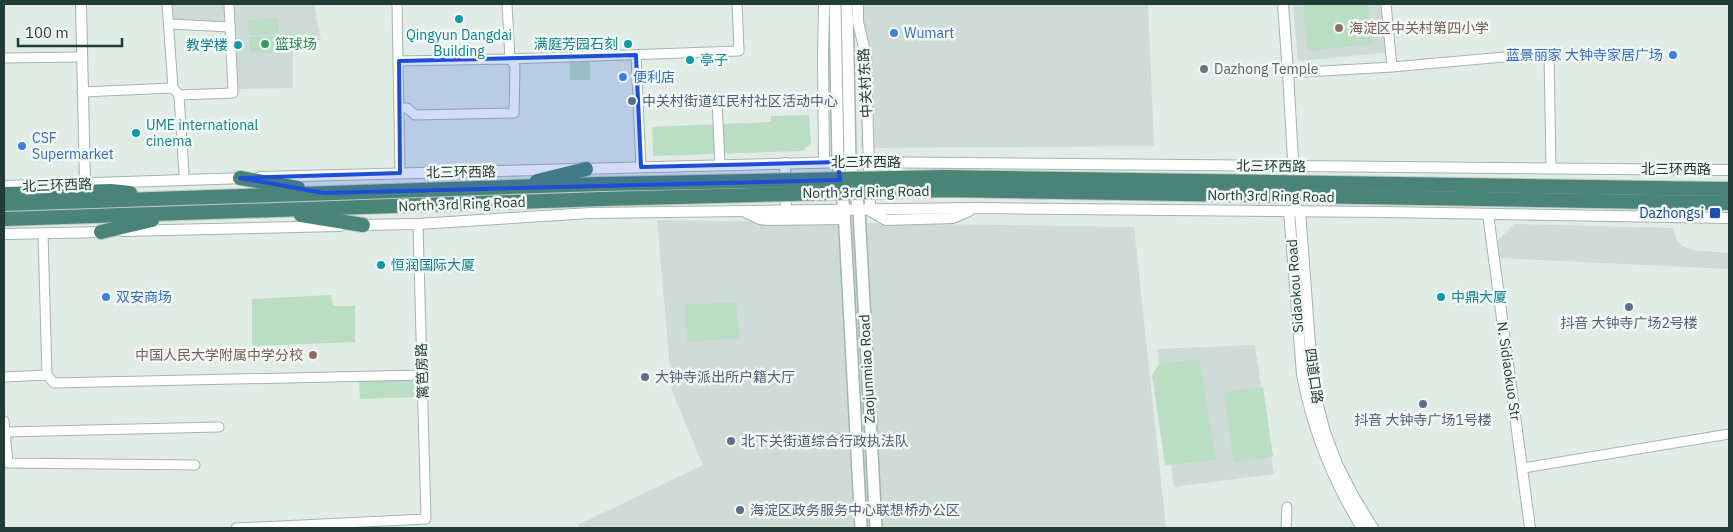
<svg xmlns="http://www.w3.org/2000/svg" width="1733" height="532" font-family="'IBM Plex Sans','Noto Sans SC',sans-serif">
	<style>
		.built { fill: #cfdbd6 }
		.green { fill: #baddc4 }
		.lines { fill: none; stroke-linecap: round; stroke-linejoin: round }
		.minor-casing { stroke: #a4b4ae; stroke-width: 11 }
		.tertiary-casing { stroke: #a4b4ae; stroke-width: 12 }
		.secondary-casing { stroke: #9fb7af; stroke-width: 14 }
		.trunk-casing { stroke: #c1c8c7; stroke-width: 16 }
		.minor { stroke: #fff; stroke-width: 9 }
		.tertiary { stroke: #fff; stroke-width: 10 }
		.secondary { stroke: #fff; stroke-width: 11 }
		.trunk { stroke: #4a8478; stroke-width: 14 }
		.trunk-bridge-casing { stroke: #c1c8c7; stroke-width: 16; stroke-linecap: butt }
		.trunk-bridge { stroke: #4a8478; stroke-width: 14 }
		.marked { fill: #1d4ed8; fill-opacity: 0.2; stroke: #1d4ed8; stroke-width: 4; stroke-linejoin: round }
		.culture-dot { fill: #0f9aa8; stroke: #f1f8f5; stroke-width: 2 }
		.education-dot { fill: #8d6e63; stroke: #f1f8f5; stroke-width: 2 }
		.shop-dot { fill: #3f7fe0; stroke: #f1f8f5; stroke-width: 2 }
		.leisure-dot { fill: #2e9e5b; stroke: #f1f8f5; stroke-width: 2 }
		.worship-dot { fill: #6b7280; stroke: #f1f8f5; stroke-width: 2 }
		.service-dot { fill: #5c6f8a; stroke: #f1f8f5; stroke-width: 2 }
		.transit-dot { fill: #1a4fb4; stroke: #f1f8f5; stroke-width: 2 }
		.labels { text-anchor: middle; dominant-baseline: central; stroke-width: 5; stroke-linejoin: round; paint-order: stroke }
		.education-label { font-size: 14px; fill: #785e54; stroke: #f1f8f5; text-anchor: start }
		.shop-label { font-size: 14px; fill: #366cbe; stroke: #f1f8f5; text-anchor: start }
		.culture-label { font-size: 14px; fill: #0d838f; stroke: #f1f8f5; text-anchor: start }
		.leisure-label { font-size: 14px; fill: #27864d; stroke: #f1f8f5; text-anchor: start }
		.worship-label { font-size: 14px; fill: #5b616d; stroke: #f1f8f5; text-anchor: start }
		.street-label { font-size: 14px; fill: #213c36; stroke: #f1f8f5 }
		.service-label { font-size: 14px; fill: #4e5e75; stroke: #f1f8f5; text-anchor: start }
		.transit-label { font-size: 14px; fill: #164399; stroke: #f1f8f5; text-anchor: end }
	</style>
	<rect width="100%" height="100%" fill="#e1ece7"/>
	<g class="built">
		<path d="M 172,4 L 224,4 L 225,22 L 173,21 Z"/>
		<path d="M 230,4 L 314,4 L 321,41 L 293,49 L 293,88 L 234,89 Z"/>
		<path d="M 862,4 L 1148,4 L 1154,146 L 861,148 Z"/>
		<path d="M 1293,4 L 1381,4 L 1385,53 L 1298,61 Z"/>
		<path d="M 657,220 L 1134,227 L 1166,528 L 578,528 L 578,525 L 703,465 L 672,391 Z"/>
		<path d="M 1514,224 L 1673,228 L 1676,239 L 1682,246 L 1692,250 L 1729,253 L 1729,269 L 1500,258 L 1498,240 Z"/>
		<path d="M 1255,345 L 1274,474 L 1174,487 L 1157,349 Z"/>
	</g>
	<g class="green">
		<path d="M 1303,4 L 1368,4 L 1372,44 L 1307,51 Z"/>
		<path d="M 279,19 L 279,34 L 249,35 L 248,20 Z"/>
		<path d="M 280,36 L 281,52 L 250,53 L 249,37 Z"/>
		<rect x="570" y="60" width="20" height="20"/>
		<path d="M 809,115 L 811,143 L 803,151 L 653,156 L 652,127 L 771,122 L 771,116 Z"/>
		<path d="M 331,295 L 333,306 L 355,306 L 355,342 L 252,346 L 252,299 Z"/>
		<path d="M 736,302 L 739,338 L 687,342 L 685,305 Z"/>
		<path d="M 1199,359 L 1216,460 L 1165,465 L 1152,375 L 1159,364 Z"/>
		<path d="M 420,378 L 420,397 L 360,399 L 359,379 Z"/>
		<path d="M 1263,387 L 1273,456 L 1234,462 L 1224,393 Z"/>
	</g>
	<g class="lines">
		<defs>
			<g id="minor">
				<path d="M 167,4 L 173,88"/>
				<path d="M 397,4 L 400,173"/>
				<path d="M 507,4 L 510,59 L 739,51 L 737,4"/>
				<path d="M 1386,4 L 1392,67"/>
				<path d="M 169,24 L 230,27"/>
				<path d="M 636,55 L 641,167"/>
				<path d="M 4,58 L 82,57"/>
				<path d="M 399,61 L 510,59 L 515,66 L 514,113 L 415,115 L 407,108 L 399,108"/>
				<path d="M 1288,73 L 1392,67 L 1549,53 L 1551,168"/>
				<path d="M 82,92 L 173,88 L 179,95"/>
				<path d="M 179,95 L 233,93 L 229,4"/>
				<path d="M 179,95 L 184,174"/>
				<path d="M 717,101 L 720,165"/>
				<path d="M 43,233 L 47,375"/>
				<path d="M 4,377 L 47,375 L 54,383 L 422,375"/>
				<path d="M 4,421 L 8,463 L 195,465"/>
				<path d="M 4,432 L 219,427"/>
				<path d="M 1523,468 L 1729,434"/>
				<path d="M 236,528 L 426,519 L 418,224"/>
				<path d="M 1286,528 L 1287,507"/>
			</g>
			<g id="tertiary">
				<path d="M 81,4 L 85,184"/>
				<path d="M 858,4 L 858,22 L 866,56 L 870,210"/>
				<path d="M 1283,4 L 1288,73 L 1296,211"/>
				<path d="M 824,162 L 823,59 L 824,4"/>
				<path d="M 785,163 L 786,211"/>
				<path d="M 260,177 L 850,162 L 1729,170"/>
				<path d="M 4,186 L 245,178"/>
				<path d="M 870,211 L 886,220 L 953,218 L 969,211"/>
				<path d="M 1289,211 L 1302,374 C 1312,428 1333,481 1362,528"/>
				<path d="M 1300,211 L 1311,357 L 1317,402 L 1325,432 L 1337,464 L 1354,497 L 1373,528"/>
				<path d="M 747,213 L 760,219 L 767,220 L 844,219"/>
				<path d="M 1488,214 L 1530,528"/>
				<path d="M 357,225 L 418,224 L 590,213 L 976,208 L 1385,212 L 1729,218"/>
				<path d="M 122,231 L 340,226"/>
				<path d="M 4,234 L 108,232"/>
			</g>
			<g id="secondary">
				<path d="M 835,4 L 838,162 L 844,210 L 861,528"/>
				<path d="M 847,4 L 850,162 L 859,210 L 876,528"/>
			</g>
			<g id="trunk">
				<path d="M 240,178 L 298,188"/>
				<path d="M 537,181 L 586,169"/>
				<path d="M 1652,188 L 1729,189"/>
				<path d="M 4,194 L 111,191 L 130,193"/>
				<path d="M 1652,202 L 1729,203"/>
				<path d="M 4,204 L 601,184"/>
				<path d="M 301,215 L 363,225"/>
				<path d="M 4,219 L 602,199"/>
				<path d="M 101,232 L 152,220"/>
			</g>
		</defs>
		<use href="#minor" class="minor-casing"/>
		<use href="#tertiary" class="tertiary-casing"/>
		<use href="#secondary" class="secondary-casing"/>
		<use href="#trunk" class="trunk-casing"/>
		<use href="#minor" class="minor"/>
		<use href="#tertiary" class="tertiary"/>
		<use href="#secondary" class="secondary"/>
		<use href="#trunk" class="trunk"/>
		<defs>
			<g id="trunk-bridge">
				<path d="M 601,184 L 943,177 L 1652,188"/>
				<path d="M 602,199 L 944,190 L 1652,202"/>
			</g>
		</defs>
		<use href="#trunk-bridge" class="trunk-bridge-casing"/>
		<use href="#trunk-bridge" class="trunk-bridge"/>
	</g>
	<path class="marked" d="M 636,55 L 641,167 L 838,162 L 840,180 L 324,193 L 240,178 L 400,173 L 399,61 Z"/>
	<g class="culture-dot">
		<circle cx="459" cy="19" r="5"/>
		<circle cx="628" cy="44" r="5"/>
		<circle cx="238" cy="45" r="5"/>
		<circle cx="690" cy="60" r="5"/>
		<circle cx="136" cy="133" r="5"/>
		<circle cx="381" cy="265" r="5"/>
		<circle cx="1441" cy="297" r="5"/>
	</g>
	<g class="education-dot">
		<circle cx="1339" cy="28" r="5"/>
		<circle cx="313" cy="355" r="5"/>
	</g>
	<g class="shop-dot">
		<circle cx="894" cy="33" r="5"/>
		<circle cx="1673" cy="55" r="5"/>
		<circle cx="623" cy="77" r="5"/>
		<circle cx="22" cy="146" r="5"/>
		<circle cx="106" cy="297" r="5"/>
	</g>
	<circle class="leisure-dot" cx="265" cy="44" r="5"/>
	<circle class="worship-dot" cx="1204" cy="69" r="5"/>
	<g class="service-dot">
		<circle cx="632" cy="101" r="5"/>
		<circle cx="1629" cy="307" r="5"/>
		<circle cx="645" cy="377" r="5"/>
		<circle cx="1423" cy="404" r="5"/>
		<circle cx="731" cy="441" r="5"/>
		<circle cx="740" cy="510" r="5"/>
	</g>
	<rect class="transit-dot" x="1709" y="207" width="12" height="12" rx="2.5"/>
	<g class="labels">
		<g class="education-label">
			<text x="1349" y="28">海淀区中关村第四小学</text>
			<text x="303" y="355" text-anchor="end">中国人民大学附属中学分校</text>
		</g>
		<g class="shop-label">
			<text x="904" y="33">Wumart</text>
			<text x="1663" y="55" text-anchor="end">蓝景丽家 大钟寺家居广场</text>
			<text x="633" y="77">便利店</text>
			<text x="32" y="138">CSF<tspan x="32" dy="16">Supermarket</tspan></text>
			<text x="116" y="297">双安商场</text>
		</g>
		<g class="culture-label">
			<text x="459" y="35" text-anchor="middle">Qingyun Dangdai<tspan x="459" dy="16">Building</tspan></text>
			<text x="618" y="44" text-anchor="end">满庭芳园石刻</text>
			<text x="228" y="45" text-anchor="end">教学楼</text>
			<text x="700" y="60">亭子</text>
			<text x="146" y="125">UME international<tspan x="146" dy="16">cinema</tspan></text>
			<text x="391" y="265">恒润国际大厦</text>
			<text x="1451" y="297">中鼎大厦</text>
		</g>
		<g class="leisure-label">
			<text x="275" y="44">篮球场</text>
		</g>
		<g class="worship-label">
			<text x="1214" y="69">Dazhong Temple</text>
		</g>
		<g class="street-label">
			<text transform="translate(865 83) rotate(-93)">中关村东路</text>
			<text x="866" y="162">北三环西路</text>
			<text transform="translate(1271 166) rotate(1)">北三环西路</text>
			<text x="1676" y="169">北三环西路</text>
			<text transform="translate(461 172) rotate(-1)">北三环西路</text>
			<text transform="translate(57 185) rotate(-2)">北三环西路</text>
			<text transform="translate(866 192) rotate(-1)">North 3rd Ring Road</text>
			<text transform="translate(1271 196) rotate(1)">North 3rd Ring Road</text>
			<text transform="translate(462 204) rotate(-2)">North 3rd Ring Road</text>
			<text transform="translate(1295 286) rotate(-94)">Sidaokou Road</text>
			<text transform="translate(867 369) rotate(-93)">Zaojunmiao Road</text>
			<text transform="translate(422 371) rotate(-92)">篱笆房路</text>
			<text transform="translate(1509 371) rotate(82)">N. Sidiaokuo Str</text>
			<text transform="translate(1314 376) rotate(82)">四道口路</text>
		</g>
		<g class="service-label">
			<text x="642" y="101">中关村街道红民村社区活动中心</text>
			<text x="1629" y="323" text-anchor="middle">抖音 大钟寺广场2号楼</text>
			<text x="655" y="377">大钟寺派出所户籍大厅</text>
			<text x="1423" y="420" text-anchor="middle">抖音 大钟寺广场1号楼</text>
			<text x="741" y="441">北下关街道综合行政执法队</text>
			<text x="750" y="510">海淀区政务服务中心联想桥办公区</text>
		</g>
		<g class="transit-label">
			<text x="1704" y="213">Dazhongsi</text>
		</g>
	</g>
	<rect width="1733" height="532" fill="none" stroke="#213c36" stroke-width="10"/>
	<path d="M18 38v8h104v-8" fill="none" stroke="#213c36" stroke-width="2.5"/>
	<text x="25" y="38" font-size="15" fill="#213c36" stroke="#f1f8f5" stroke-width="4" paint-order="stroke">100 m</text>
</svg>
